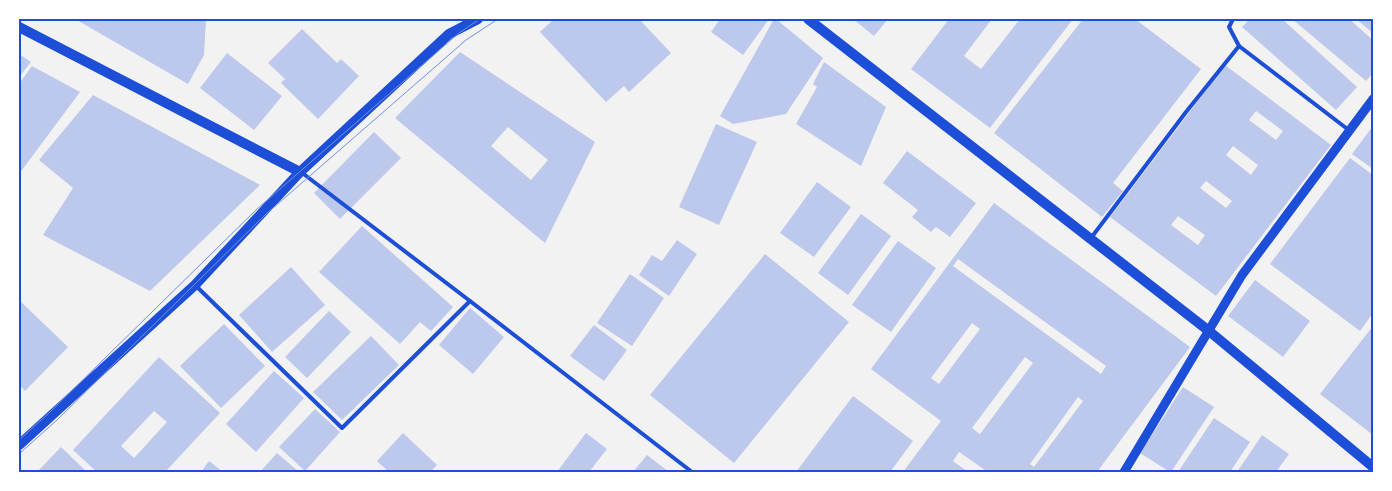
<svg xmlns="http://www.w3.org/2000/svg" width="1392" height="491" font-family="Figtree,sans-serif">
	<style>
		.building { fill: #bdc9ec; fill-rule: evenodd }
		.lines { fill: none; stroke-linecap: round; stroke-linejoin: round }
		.service { stroke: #1d4ed8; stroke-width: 4 }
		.tertiary { stroke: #1d4ed8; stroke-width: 9 }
		.secondary { stroke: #1d4ed8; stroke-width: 10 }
		.tram { stroke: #7290e2; stroke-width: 1 }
		.neatline { fill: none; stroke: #1d4ed8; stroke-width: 2 }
	</style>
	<rect width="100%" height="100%" fill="#f2f2f2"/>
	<g class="building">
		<path d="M 75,19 L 206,19 L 204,55 L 188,84 Z"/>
		<path d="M 554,19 L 639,19 L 671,53 L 629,92 L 624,86 L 606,102 L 540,32 Z"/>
		<path d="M 720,19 L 769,19 L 743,55 L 711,32 Z"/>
		<path d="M 774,19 L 776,19 L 823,58 L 786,114 L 733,124 L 720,116 Z"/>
		<path d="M 853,19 L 888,19 L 874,36 Z"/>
		<path d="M 949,19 L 992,19 L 964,56 L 981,69 L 1020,19 L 1073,19 L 990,128 L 911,69 Z"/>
		<path d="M 1083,19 L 1135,19 L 1201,69 L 1113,183 L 1123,191 L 1102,217 L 994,133 Z"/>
		<path d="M 1250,19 L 1282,19 L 1357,87 L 1336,110 L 1242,27 Z"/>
		<path d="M 1292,19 L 1349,19 L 1373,40 L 1373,73 L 1366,81 Z"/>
		<path d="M 1356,19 L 1373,19 L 1373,33 Z"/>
		<path d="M 302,29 L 337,63 L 341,59 L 359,76 L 318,119 L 281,83 L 285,79 L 268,63 Z"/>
		<path d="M 460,52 L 595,142 L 545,243 L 395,118 ZM 508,127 L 548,160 L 531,180 L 491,146 Z"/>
		<path d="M 227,53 L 282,96 L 254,130 L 200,88 Z"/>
		<path d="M 19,54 L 31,62 L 19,77 Z"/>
		<path d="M 824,62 L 886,107 L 861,166 L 796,124 L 817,87 L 813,84 Z"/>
		<path d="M 1225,65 L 1331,145 L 1216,296 L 1110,217 ZM 1256,111 L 1283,131 L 1276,140 L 1249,120 ZM 1233,146 L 1258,165 L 1251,175 L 1226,155 ZM 1206,181 L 1232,201 L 1226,208 L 1200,188 ZM 1178,216 L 1205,235 L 1198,245 L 1171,225 Z"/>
		<path d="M 32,66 L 80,92 L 19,174 L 19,84 Z"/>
		<path d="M 93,95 L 260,185 L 150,291 L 43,235 L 73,188 L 39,160 Z"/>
		<path d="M 716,124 L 757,142 L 719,225 L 679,207 Z"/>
		<path d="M 1373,126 L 1373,169 L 1352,154 Z"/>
		<path d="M 374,132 L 401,158 L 340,219 L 314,193 Z"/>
		<path d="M 907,151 L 976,203 L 950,237 L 936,227 L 931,232 L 912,217 L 918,210 L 883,183 Z"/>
		<path d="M 1350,158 L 1373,175 L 1373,313 L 1360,331 L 1270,264 Z"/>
		<path d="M 817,182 L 851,207 L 814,257 L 780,233 Z"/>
		<path d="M 994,203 L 1190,347 L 1097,472 L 988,472 L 959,452 L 953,461 L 968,472 L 903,472 L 941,421 L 871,369 ZM 958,259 L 1106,366 L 1101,374 L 953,266 ZM 972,323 L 980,329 L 939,384 L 931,378 ZM 1025,357 L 1033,363 L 980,434 L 972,428 ZM 1078,397 L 1083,401 L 1034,467 L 1030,464 Z"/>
		<path d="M 861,214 L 891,236 L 848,295 L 818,273 Z"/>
		<path d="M 362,226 L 453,307 L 431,331 L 420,322 L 400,344 L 319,272 Z"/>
		<path d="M 677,240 L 697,254 L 669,296 L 639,275 L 652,255 L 662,261 Z"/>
		<path d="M 898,241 L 936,268 L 891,332 L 852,305 Z"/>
		<path d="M 765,254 L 849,322 L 734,463 L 650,395 Z"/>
		<path d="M 291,267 L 325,305 L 272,352 L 239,315 Z"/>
		<path d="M 630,274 L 664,298 L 632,346 L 597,323 Z"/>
		<path d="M 1255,280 L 1310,321 L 1283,357 L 1228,316 Z"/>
		<path d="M 19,300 L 68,347 L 25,391 L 19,384 Z"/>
		<path d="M 470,308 L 504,337 L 473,374 L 439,345 Z"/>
		<path d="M 329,311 L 351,332 L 307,378 L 285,357 Z"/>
		<path d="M 224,324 L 265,366 L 221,408 L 180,366 Z"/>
		<path d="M 594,325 L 627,350 L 604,381 L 570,356 Z"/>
		<path d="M 1373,326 L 1373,435 L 1320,394 Z"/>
		<path d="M 371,336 L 399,365 L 342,420 L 313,392 Z"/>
		<path d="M 159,357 L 220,413 L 166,471 L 167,472 L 97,472 L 73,450 ZM 154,411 L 167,422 L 134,458 L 121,446 Z"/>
		<path d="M 274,371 L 304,398 L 256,452 L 226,424 Z"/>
		<path d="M 1183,387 L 1214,407 L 1171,472 L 1170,472 L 1140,453 Z"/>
		<path d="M 853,396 L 913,441 L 890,472 L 796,472 Z"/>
		<path d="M 315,409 L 340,432 L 305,471 L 279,447 Z"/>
		<path d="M 1214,418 L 1250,442 L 1230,472 L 1178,472 Z"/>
		<path d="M 403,433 L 437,465 L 430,472 L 389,472 L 377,461 Z"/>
		<path d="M 586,433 L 607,449 L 589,472 L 557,472 Z"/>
		<path d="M 1262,435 L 1289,454 L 1276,472 L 1237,472 Z"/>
		<path d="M 61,447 L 87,472 L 37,472 Z"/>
		<path d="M 277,453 L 299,472 L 260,472 Z"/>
		<path d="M 647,455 L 669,472 L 633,472 Z"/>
		<path d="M 209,461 L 223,472 L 201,472 Z"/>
	</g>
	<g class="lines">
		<g class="service">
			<path d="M 1239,46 L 1350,131"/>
			<path d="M 301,172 L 470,301"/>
			<path d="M 1091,238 L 1186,112 L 1239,46 L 1229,27 L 1233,19"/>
			<path d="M 195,285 L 342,428 L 470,301 L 692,472"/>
		</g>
		<path class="tertiary" d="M 1124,472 L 1242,275 L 1373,99"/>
		<g class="secondary">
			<path d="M 808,19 L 1209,331 L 1373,467"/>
			<path d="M 19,27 L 300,172"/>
			<path d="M 19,445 L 195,285 L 300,172 L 449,34 L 478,19"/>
		</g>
		<g class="tram">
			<path d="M 19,440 L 50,412 L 257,209 L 459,33 L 480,19"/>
			<path d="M 19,454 L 57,420 L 265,215 L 466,40 L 498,19"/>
		</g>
	</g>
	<rect width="1392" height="491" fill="none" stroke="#ffffff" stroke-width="40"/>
	<rect x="20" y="20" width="1352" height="451" class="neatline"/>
</svg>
